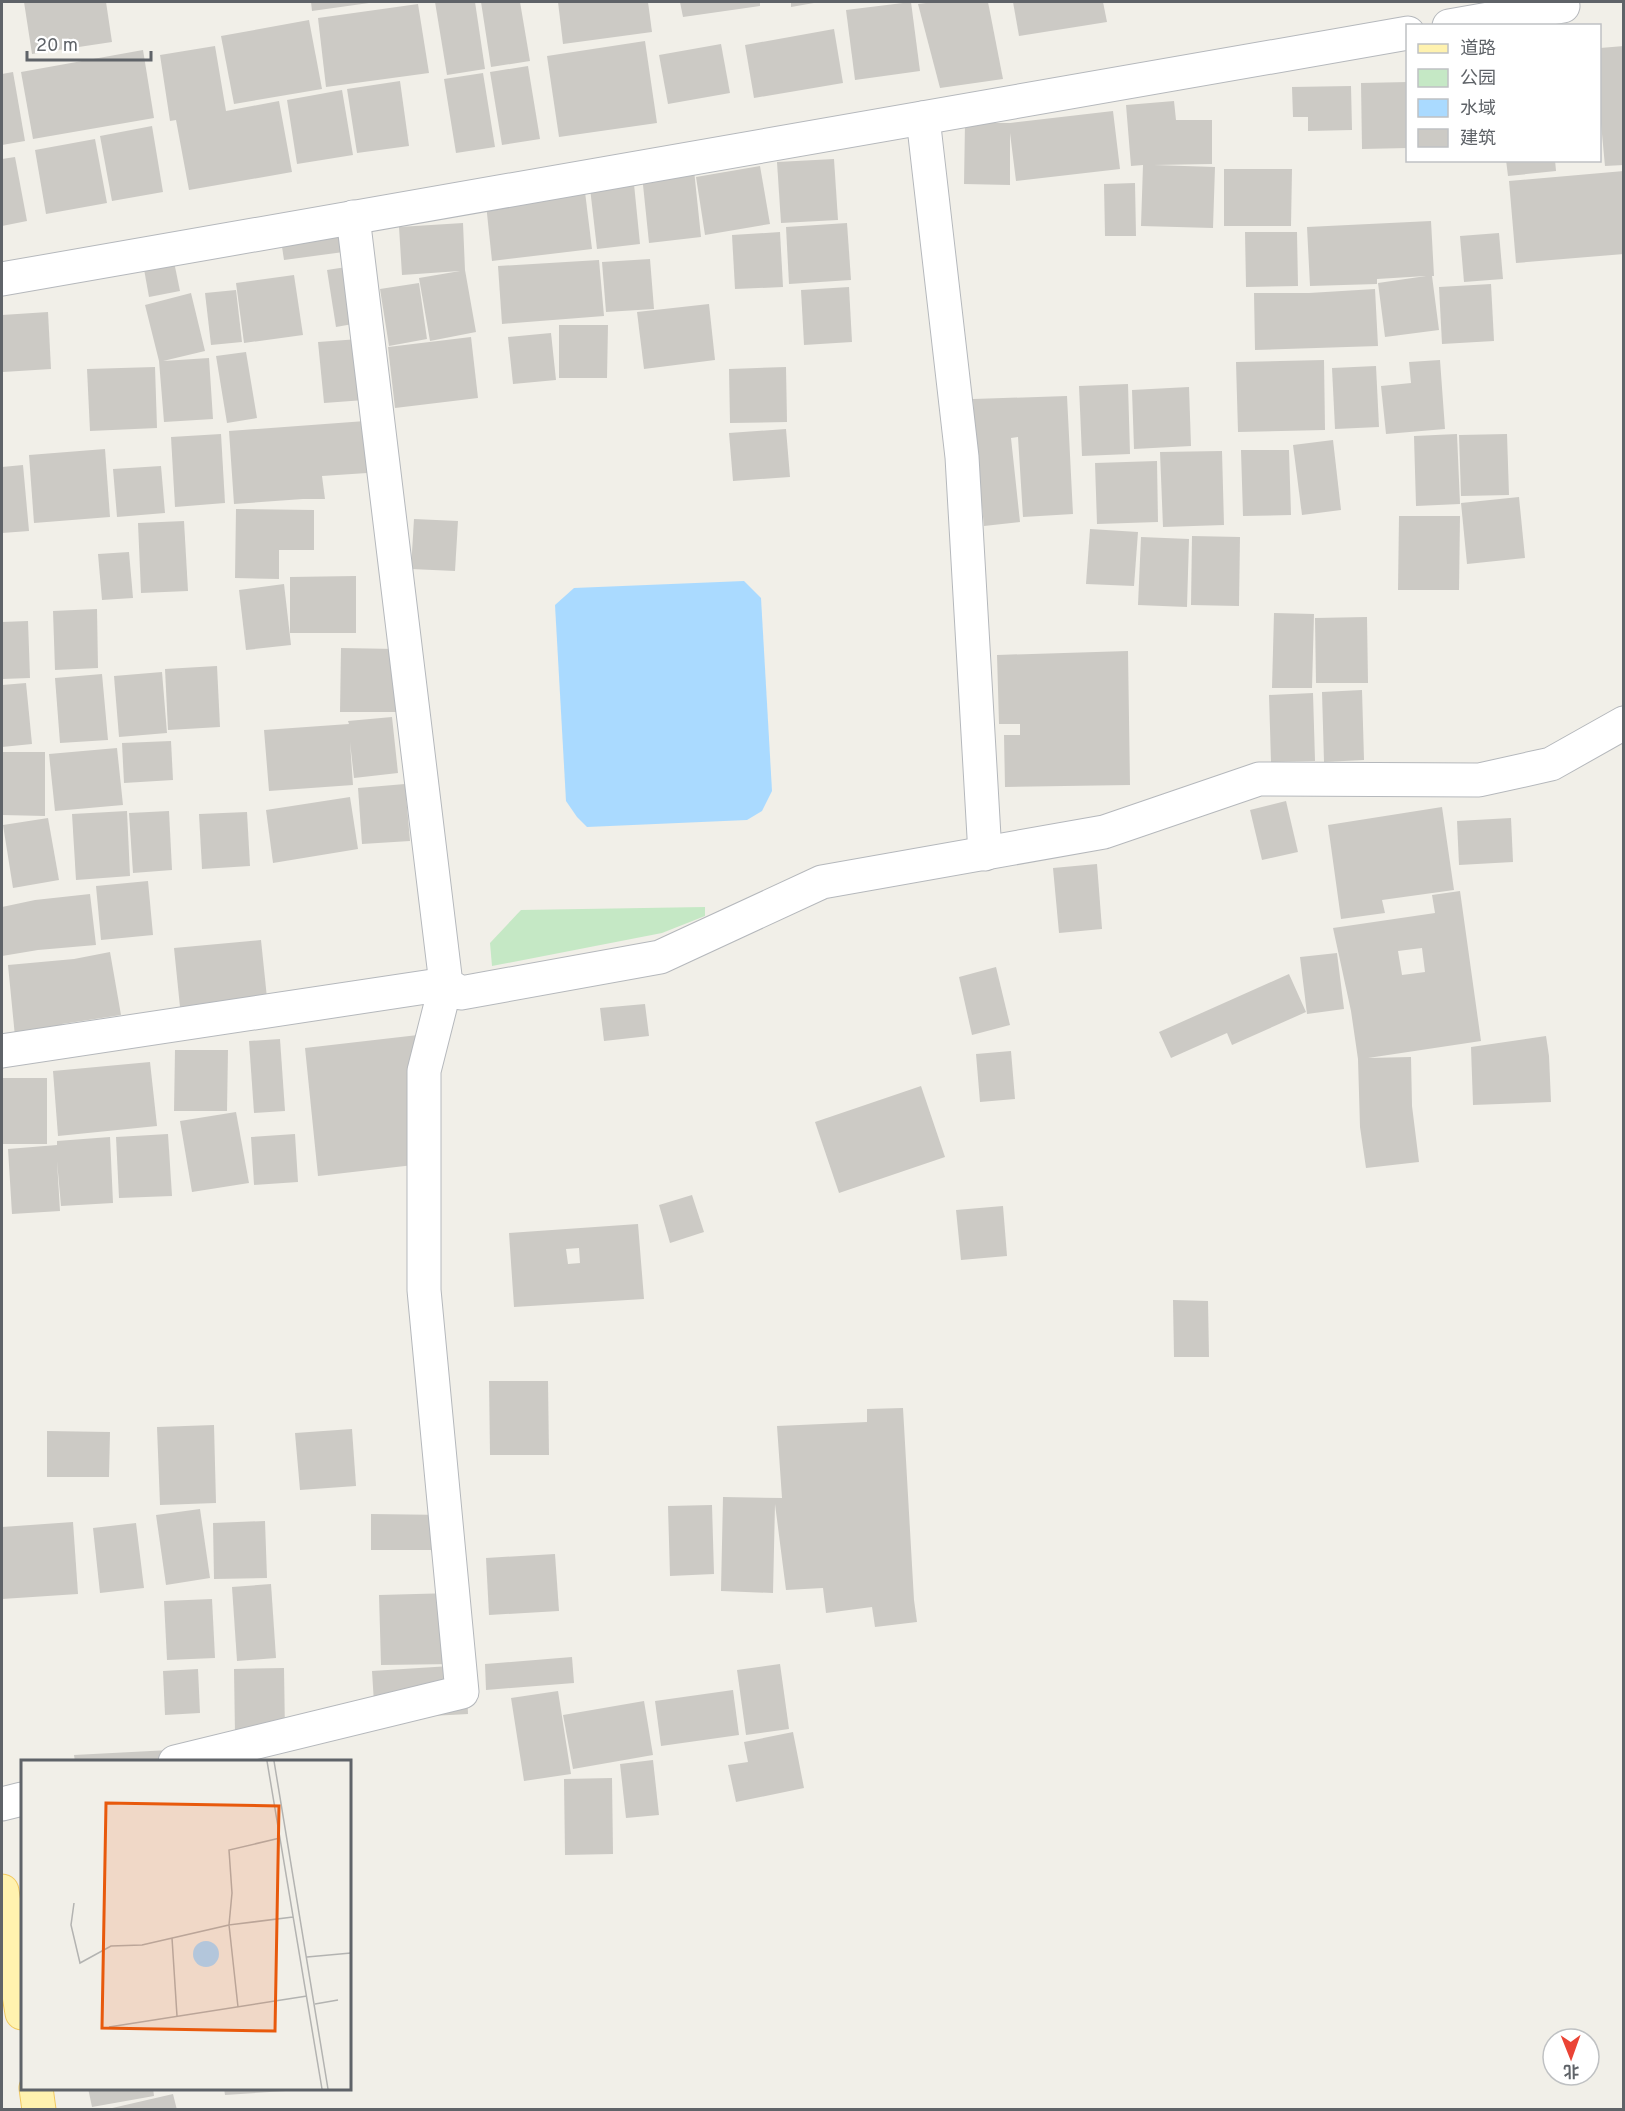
<svg xmlns="http://www.w3.org/2000/svg" width="1625" height="2111" font-family="Overpass,'Noto Sans SC',sans-serif">
	<style>
		.green { fill: #c5e8c5 }
		.water { fill: #aadaff }
		.building { fill: #cccac5; fill-rule: evenodd }
		.lines { fill: none; stroke-linecap: round; stroke-linejoin: round }
		.minor-casing { stroke: #b5b8bc; stroke-width: 35 }
		.major-casing { stroke: #f2c960; stroke-width: 35 }
		.minor { stroke: #fff; stroke-width: 33 }
		.major { stroke: #fff2af; stroke-width: 33 }
		.inset-road { fill: none; stroke: #b3b3b1; stroke-width: 1.5 }
		.view { fill: #e8590c; fill-opacity: 0.15; stroke: #e8590c; stroke-width: 3 }
		.inset-edge { fill: none; stroke: #5f6368; stroke-width: 3 }
	</style>
	<rect width="100%" height="100%" fill="#f1efe8"/>
	<path class="green" d="M 705,907 L 705,916 L 662,933 L 492,966 L 490,943 L 521,910 Z"/>
	<path class="water" d="M 744,581 L 761,598 L 772,791 L 762,811 L 747,820 L 587,827 L 577,817 L 566,801 L 555,605 L 574,588 Z"/>
	<g class="building">
		<path d="M 24,2 L 106,2 L 112,42 L 32,54 Z"/>
		<path d="M 311,2 L 369,2 L 369,3 L 312,11 Z"/>
		<path d="M 435,2 L 475,2 L 485,69 L 447,75 Z"/>
		<path d="M 481,2 L 520,2 L 530,61 L 491,67 Z"/>
		<path d="M 558,2 L 648,2 L 652,32 L 563,44 Z"/>
		<path d="M 680,2 L 760,2 L 760,6 L 683,17 Z"/>
		<path d="M 791,2 L 814,2 L 814,3 L 791,7 Z"/>
		<path d="M 911,2 L 920,71 L 855,80 L 846,10 Z"/>
		<path d="M 934,2 L 988,2 L 1003,79 L 940,88 L 918,4 Z"/>
		<path d="M 1013,2 L 1103,2 L 1107,22 L 1019,36 Z"/>
		<path d="M 418,4 L 429,73 L 326,87 L 318,18 Z"/>
		<path d="M 309,20 L 322,89 L 234,104 L 221,36 Z"/>
		<path d="M 834,29 L 843,83 L 754,98 L 745,45 Z"/>
		<path d="M 645,41 L 657,123 L 559,137 L 547,56 Z"/>
		<path d="M 721,44 L 730,93 L 668,104 L 659,55 Z"/>
		<path d="M 215,46 L 226,111 L 279,101 L 292,172 L 189,190 L 176,120 L 170,121 L 160,55 Z"/>
		<path d="M 1624,46 L 1624,165 L 1605,166 L 1600,113 L 1600,48 Z"/>
		<path d="M 143,50 L 154,118 L 33,139 L 21,72 Z"/>
		<path d="M 528,66 L 540,139 L 502,145 L 490,72 Z"/>
		<path d="M 13,72 L 25,141 L 2,145 L 2,74 Z"/>
		<path d="M 483,73 L 495,147 L 456,153 L 444,79 Z"/>
		<path d="M 400,81 L 409,146 L 357,153 L 347,89 Z"/>
		<path d="M 1408,82 L 1408,148 L 1362,149 L 1361,83 Z"/>
		<path d="M 1351,86 L 1352,130 L 1308,131 L 1308,117 L 1293,117 L 1292,87 Z"/>
		<path d="M 342,90 L 353,155 L 297,164 L 287,100 Z"/>
		<path d="M 1174,101 L 1176,120 L 1212,120 L 1212,164 L 1154,165 L 1215,167 L 1213,228 L 1141,226 L 1143,165 L 1131,166 L 1126,105 Z"/>
		<path d="M 1113,111 L 1120,169 L 1016,181 L 1010,133 L 1010,185 L 964,184 L 965,123 L 1010,123 Z"/>
		<path d="M 152,126 L 163,192 L 112,201 L 100,136 Z"/>
		<path d="M 95,139 L 107,203 L 46,214 L 35,150 Z"/>
		<path d="M 15,157 L 27,221 L 2,226 L 2,159 Z"/>
		<path d="M 834,159 L 838,220 L 781,223 L 777,162 Z"/>
		<path d="M 1506,160 L 1555,160 L 1556,171 L 1508,176 Z"/>
		<path d="M 760,166 L 770,224 L 705,235 L 696,177 Z"/>
		<path d="M 1224,169 L 1292,169 L 1291,226 L 1224,226 Z"/>
		<path d="M 694,170 L 701,237 L 649,243 L 642,175 Z"/>
		<path d="M 1624,171 L 1624,254 L 1516,263 L 1509,181 Z"/>
		<path d="M 1135,183 L 1136,236 L 1105,236 L 1104,184 Z"/>
		<path d="M 634,184 L 640,244 L 597,249 L 590,188 Z"/>
		<path d="M 585,192 L 592,249 L 492,261 L 486,204 Z"/>
		<path d="M 346,219 L 351,251 L 284,260 L 279,227 Z"/>
		<path d="M 1431,221 L 1434,276 L 1432,276 L 1439,330 L 1385,337 L 1378,283 L 1426,276 L 1377,279 L 1377,284 L 1310,286 L 1307,227 Z"/>
		<path d="M 463,223 L 465,270 L 476,332 L 430,341 L 419,278 L 460,271 L 402,275 L 399,227 Z"/>
		<path d="M 847,223 L 851,280 L 789,284 L 786,227 Z"/>
		<path d="M 780,232 L 783,287 L 735,289 L 732,235 Z"/>
		<path d="M 1245,232 L 1297,232 L 1298,286 L 1246,287 Z"/>
		<path d="M 1499,233 L 1503,279 L 1464,282 L 1460,236 Z"/>
		<path d="M 172,252 L 180,291 L 149,297 L 142,258 Z"/>
		<path d="M 650,259 L 654,309 L 606,312 L 602,262 Z"/>
		<path d="M 599,260 L 604,316 L 502,324 L 498,266 Z"/>
		<path d="M 366,264 L 375,320 L 336,327 L 327,270 Z"/>
		<path d="M 294,275 L 303,335 L 244,343 L 236,283 Z"/>
		<path d="M 419,283 L 427,339 L 389,346 L 380,289 Z"/>
		<path d="M 1491,284 L 1494,341 L 1442,344 L 1439,287 Z"/>
		<path d="M 849,287 L 852,342 L 804,345 L 801,290 Z"/>
		<path d="M 1375,289 L 1378,346 L 1255,350 L 1254,293 L 1309,293 Z"/>
		<path d="M 236,290 L 242,342 L 211,345 L 205,293 Z"/>
		<path d="M 191,293 L 205,351 L 163,361 L 209,358 L 213,419 L 164,422 L 159,361 L 145,305 Z"/>
		<path d="M 709,304 L 715,360 L 644,369 L 637,312 Z"/>
		<path d="M 48,312 L 51,369 L 3,372 L 2,315 Z"/>
		<path d="M 559,325 L 608,325 L 607,378 L 559,378 Z"/>
		<path d="M 551,333 L 556,380 L 513,384 L 508,337 Z"/>
		<path d="M 471,337 L 478,398 L 395,408 L 388,347 Z"/>
		<path d="M 373,338 L 378,399 L 324,403 L 318,342 Z"/>
		<path d="M 246,352 L 257,418 L 227,423 L 216,356 Z"/>
		<path d="M 1324,360 L 1325,430 L 1238,432 L 1236,362 Z"/>
		<path d="M 1440,360 L 1445,429 L 1386,434 L 1381,386 L 1411,383 L 1409,362 Z"/>
		<path d="M 1376,366 L 1379,427 L 1335,429 L 1332,368 Z"/>
		<path d="M 155,367 L 157,428 L 90,431 L 87,369 Z"/>
		<path d="M 786,367 L 787,422 L 730,423 L 729,369 Z"/>
		<path d="M 1128,384 L 1130,454 L 1082,456 L 1079,386 Z"/>
		<path d="M 1189,387 L 1191,446 L 1134,449 L 1132,390 Z"/>
		<path d="M 1067,396 L 1073,514 L 1023,517 L 1018,437 L 1011,438 L 1020,522 L 984,526 L 975,439 L 973,399 Z"/>
		<path d="M 379,420 L 382,472 L 322,476 L 325,499 L 303,499 L 234,504 L 229,431 Z"/>
		<path d="M 786,429 L 790,477 L 733,481 L 729,433 Z"/>
		<path d="M 221,434 L 225,503 L 175,507 L 171,437 Z"/>
		<path d="M 1457,434 L 1460,504 L 1416,506 L 1414,436 Z"/>
		<path d="M 1507,434 L 1509,495 L 1461,496 L 1459,435 Z"/>
		<path d="M 1333,440 L 1341,510 L 1302,515 L 1293,445 Z"/>
		<path d="M 105,449 L 110,517 L 34,523 L 29,455 Z"/>
		<path d="M 1241,450 L 1289,450 L 1291,515 L 1243,516 Z"/>
		<path d="M 1222,451 L 1224,525 L 1163,527 L 1160,452 Z"/>
		<path d="M 1157,461 L 1158,522 L 1097,524 L 1095,463 Z"/>
		<path d="M 23,465 L 29,531 L 2,533 L 2,467 Z"/>
		<path d="M 161,466 L 165,513 L 117,517 L 113,469 Z"/>
		<path d="M 1519,497 L 1525,558 L 1467,564 L 1461,503 Z"/>
		<path d="M 236,509 L 314,510 L 314,550 L 279,550 L 279,579 L 235,578 Z"/>
		<path d="M 1399,516 L 1460,516 L 1459,590 L 1398,590 Z"/>
		<path d="M 414,519 L 458,521 L 455,571 L 411,569 Z"/>
		<path d="M 184,521 L 188,591 L 141,593 L 138,523 Z"/>
		<path d="M 1090,529 L 1138,532 L 1134,586 L 1086,584 Z"/>
		<path d="M 1192,536 L 1240,537 L 1239,606 L 1191,605 Z"/>
		<path d="M 1141,537 L 1189,539 L 1187,607 L 1138,605 Z"/>
		<path d="M 129,552 L 133,598 L 102,600 L 98,554 Z"/>
		<path d="M 356,576 L 356,633 L 290,633 L 290,577 Z"/>
		<path d="M 284,584 L 291,645 L 246,650 L 239,590 Z"/>
		<path d="M 97,609 L 98,668 L 55,670 L 53,611 Z"/>
		<path d="M 1274,613 L 1314,614 L 1312,688 L 1272,688 Z"/>
		<path d="M 1367,617 L 1368,683 L 1316,683 L 1315,618 Z"/>
		<path d="M 28,621 L 30,678 L 2,679 L 2,622 Z"/>
		<path d="M 341,648 L 396,649 L 396,712 L 340,712 Z"/>
		<path d="M 1128,651 L 1130,785 L 1005,787 L 1004,735 L 1020,735 L 1020,724 L 999,724 L 997,655 Z"/>
		<path d="M 217,666 L 220,727 L 168,730 L 165,669 Z"/>
		<path d="M 162,672 L 167,733 L 119,737 L 114,676 Z"/>
		<path d="M 102,674 L 108,740 L 60,743 L 55,678 Z"/>
		<path d="M 26,683 L 32,744 L 2,747 L 2,685 Z"/>
		<path d="M 1362,690 L 1364,760 L 1324,762 L 1322,692 Z"/>
		<path d="M 1313,693 L 1315,761 L 1271,762 L 1269,695 Z"/>
		<path d="M 392,717 L 398,773 L 354,778 L 350,742 L 353,785 L 269,791 L 264,730 L 349,724 L 348,721 Z"/>
		<path d="M 171,741 L 173,780 L 124,783 L 122,743 Z"/>
		<path d="M 117,748 L 123,805 L 55,811 L 49,754 Z"/>
		<path d="M 2,752 L 45,752 L 45,816 L 2,815 Z"/>
		<path d="M 405,784 L 410,841 L 362,844 L 358,788 Z"/>
		<path d="M 350,797 L 358,849 L 273,863 L 266,810 Z"/>
		<path d="M 1286,801 L 1298,852 L 1262,860 L 1250,810 Z"/>
		<path d="M 1442,807 L 1454,890 L 1382,900 L 1385,913 L 1341,919 L 1328,825 Z"/>
		<path d="M 127,811 L 130,876 L 76,880 L 72,814 Z"/>
		<path d="M 169,811 L 172,870 L 133,873 L 129,813 Z"/>
		<path d="M 247,812 L 250,866 L 202,869 L 199,814 Z"/>
		<path d="M 48,818 L 59,880 L 13,888 L 3,825 Z"/>
		<path d="M 1511,818 L 1513,862 L 1459,865 L 1457,821 Z"/>
		<path d="M 1097,864 L 1102,929 L 1059,933 L 1053,868 Z"/>
		<path d="M 148,881 L 153,935 L 101,940 L 96,886 Z"/>
		<path d="M 1460,891 L 1481,1041 L 1368,1058 L 1411,1057 L 1412,1106 L 1419,1162 L 1366,1168 L 1360,1127 L 1358,1059 L 1351,1011 L 1333,928 L 1435,913 L 1432,895 ZM 1422,948 L 1425,972 L 1402,975 L 1398,951 Z"/>
		<path d="M 90,894 L 96,945 L 38,950 L 2,956 L 2,907 L 35,900 Z"/>
		<path d="M 261,940 L 267,998 L 180,1007 L 174,948 Z"/>
		<path d="M 110,952 L 121,1015 L 62,1024 L 65,1053 L 17,1057 L 8,965 L 74,959 Z"/>
		<path d="M 1337,953 L 1344,1009 L 1307,1014 L 1300,957 Z"/>
		<path d="M 996,967 L 1010,1025 L 972,1035 L 959,977 Z"/>
		<path d="M 1289,974 L 1306,1012 L 1232,1045 L 1227,1033 L 1171,1058 L 1159,1032 Z"/>
		<path d="M 645,1004 L 649,1036 L 604,1041 L 600,1008 Z"/>
		<path d="M 418,1035 L 431,1163 L 318,1176 L 305,1048 Z"/>
		<path d="M 1546,1036 L 1549,1056 L 1551,1102 L 1473,1105 L 1471,1047 Z"/>
		<path d="M 280,1039 L 285,1111 L 254,1113 L 249,1041 Z"/>
		<path d="M 175,1050 L 228,1050 L 227,1111 L 174,1111 Z"/>
		<path d="M 1011,1051 L 1015,1099 L 980,1102 L 976,1054 Z"/>
		<path d="M 150,1062 L 157,1126 L 58,1136 L 53,1071 Z"/>
		<rect x="2" y="1078" width="45" height="66"/>
		<path d="M 921,1086 L 945,1157 L 839,1193 L 815,1122 Z"/>
		<path d="M 236,1112 L 249,1183 L 192,1192 L 180,1121 Z"/>
		<path d="M 168,1134 L 172,1196 L 119,1198 L 116,1137 Z"/>
		<path d="M 295,1134 L 298,1182 L 254,1185 L 251,1137 Z"/>
		<path d="M 110,1137 L 113,1203 L 61,1206 L 57,1161 L 60,1211 L 12,1214 L 8,1149 L 57,1145 L 57,1141 Z"/>
		<path d="M 692,1195 L 704,1232 L 670,1243 L 659,1205 Z"/>
		<path d="M 1003,1206 L 1007,1256 L 961,1260 L 956,1210 Z"/>
		<path d="M 638,1224 L 644,1299 L 514,1307 L 509,1233 ZM 579,1248 L 580,1263 L 568,1264 L 566,1249 Z"/>
		<path d="M 1173,1300 L 1208,1301 L 1209,1357 L 1174,1357 Z"/>
		<path d="M 489,1381 L 548,1381 L 549,1455 L 490,1455 Z"/>
		<path d="M 903,1408 L 914,1600 L 917,1622 L 875,1627 L 872,1607 L 826,1613 L 823,1588 L 786,1590 L 775,1504 L 773,1593 L 721,1591 L 723,1497 L 782,1498 L 777,1426 L 867,1422 L 867,1409 Z"/>
		<path d="M 214,1425 L 216,1503 L 160,1505 L 157,1427 Z"/>
		<path d="M 352,1429 L 356,1486 L 300,1490 L 295,1433 Z"/>
		<path d="M 47,1431 L 110,1432 L 109,1477 L 47,1477 Z"/>
		<path d="M 712,1505 L 714,1574 L 670,1576 L 668,1506 Z"/>
		<path d="M 200,1509 L 210,1578 L 166,1585 L 156,1515 Z"/>
		<path d="M 371,1514 L 447,1515 L 448,1550 L 371,1550 Z"/>
		<path d="M 265,1521 L 267,1578 L 214,1579 L 213,1523 Z"/>
		<path d="M 73,1522 L 78,1594 L 2,1599 L 2,1527 Z"/>
		<path d="M 136,1523 L 144,1588 L 100,1593 L 93,1528 Z"/>
		<path d="M 555,1554 L 559,1611 L 489,1615 L 486,1558 Z"/>
		<path d="M 271,1584 L 276,1658 L 237,1661 L 232,1587 Z"/>
		<path d="M 453,1593 L 455,1664 L 381,1665 L 379,1595 Z"/>
		<path d="M 212,1599 L 215,1658 L 167,1660 L 164,1601 Z"/>
		<path d="M 572,1657 L 574,1683 L 486,1690 L 485,1664 Z"/>
		<path d="M 780,1664 L 789,1729 L 746,1735 L 737,1670 Z"/>
		<path d="M 466,1665 L 468,1714 L 375,1719 L 372,1671 Z"/>
		<path d="M 284,1668 L 285,1734 L 235,1735 L 234,1669 Z"/>
		<path d="M 198,1669 L 200,1713 L 165,1715 L 163,1671 Z"/>
		<path d="M 733,1690 L 739,1735 L 661,1746 L 655,1701 Z"/>
		<path d="M 558,1691 L 571,1774 L 524,1781 L 511,1698 Z"/>
		<path d="M 644,1701 L 653,1755 L 573,1769 L 563,1715 Z"/>
		<path d="M 793,1732 L 804,1788 L 736,1802 L 728,1765 L 748,1762 L 744,1742 Z"/>
		<path d="M 170,1750 L 171,1762 L 75,1762 L 74,1755 Z"/>
		<path d="M 653,1760 L 659,1815 L 626,1818 L 620,1764 Z"/>
		<path d="M 612,1778 L 613,1854 L 565,1855 L 564,1779 Z"/>
		<path d="M 88,2088 L 153,2088 L 154,2096 L 92,2107 Z"/>
		<path d="M 224,2088 L 286,2088 L 286,2091 L 225,2095 Z"/>
		<path d="M 173,2094 L 177,2110 L 108,2110 L 108,2109 Z"/>
	</g>
	<g class="lines">
		<defs>
			<g id="minor">
				<path d="M 1449,26 L 1563,6"/>
				<path d="M 923,118 L 962,457 L 985,854"/>
				<path d="M 353,217 L 446,984 L 461,993 L 660,957 L 822,882 L 1104,832 L 1259,779 L 1479,780 L 1551,764 L 1624,723"/>
				<path d="M 2,279 L 1408,33"/>
				<path d="M 2,1051 L 446,984 L 424,1071 L 424,1290 L 462,1692 L 175,1762"/>
				<path d="M 2,1804 L 22,1799"/>
			</g>
			<g id="major">
				<path d="M 2,1891 L 22,2013"/>
				<path d="M 36,2088 L 39,2110"/>
			</g>
		</defs>
		<use href="#minor" class="minor-casing"/>
		<use href="#major" class="major-casing"/>
		<use href="#minor" class="minor"/>
		<use href="#major" class="major"/>
	</g>
	<g transform="translate(21 1760)">
		<rect width="330" height="330" fill="#f1efe8"/>
		<path d="M172 194a13 13 0 1 1 26 0a13 13 0 1 1-26 0Z" fill="#aadaff"/>
		<path class="inset-road" d="M 246,1 L 301,329M 253,1 L 307,329M 259,78 L 208,90 L 211,133 L 208,165 L 272,157M 53,143 L 50,165 L 59,203 L 90,186 L 121,185 L 208,165 L 217,247M 151,178 L 156,256M 286,197 L 330,193M 294,244 L 317,240M 88,267 L 286,236"/>
		<path class="view" d="M 85,43 L 258,46 L 254,271 L 81,268 Z"/>
		<rect width="330" height="330" class="inset-edge"/>
	</g>
	<rect width="1625" height="2111" fill="none" stroke="#5f6368" stroke-width="6"/>
	<rect x="1406" y="24" width="195" height="138" fill="#ffffff" stroke="#bfc1c3" stroke-width="1.5"/>
	<rect x="1418" y="44" width="30" height="9" fill="#fff2af" stroke="#bfc1c3" stroke-width="1.5"/>
	<text x="1460" y="54" font-size="18" fill="#5f6368">道路</text>
	<rect x="1418" y="69" width="30" height="18" fill="#c5e8c5" stroke="#bfc1c3" stroke-width="1.5"/>
	<text x="1460" y="84" font-size="18" fill="#5f6368">公园</text>
	<rect x="1418" y="99" width="30" height="18" fill="#aadaff" stroke="#bfc1c3" stroke-width="1.5"/>
	<text x="1460" y="114" font-size="18" fill="#5f6368">水域</text>
	<rect x="1418" y="129" width="30" height="18" fill="#cccac5" stroke="#bfc1c3" stroke-width="1.5"/>
	<text x="1460" y="144" font-size="18" fill="#5f6368">建筑</text>
	<g transform="translate(1571 2057) rotate(179)"><circle r="28" fill="#ffffff" stroke="#bfc1c3" stroke-width="1.5"/>
	<path d="M0-4.5L10 22L0 15L-10 22Z" fill="#ea4335"/>
	<text y="-9" font-size="16" font-weight="bold" text-anchor="middle" fill="#5f6368">北</text>
	</g>
	<path d="M27 51v9h124v-9" fill="none" stroke="#5f6368" stroke-width="3"/>
	<text x="36" y="51" font-size="18" fill="#5f6368" stroke="#ffffff" stroke-width="4.5" paint-order="stroke">20 m</text>
</svg>
